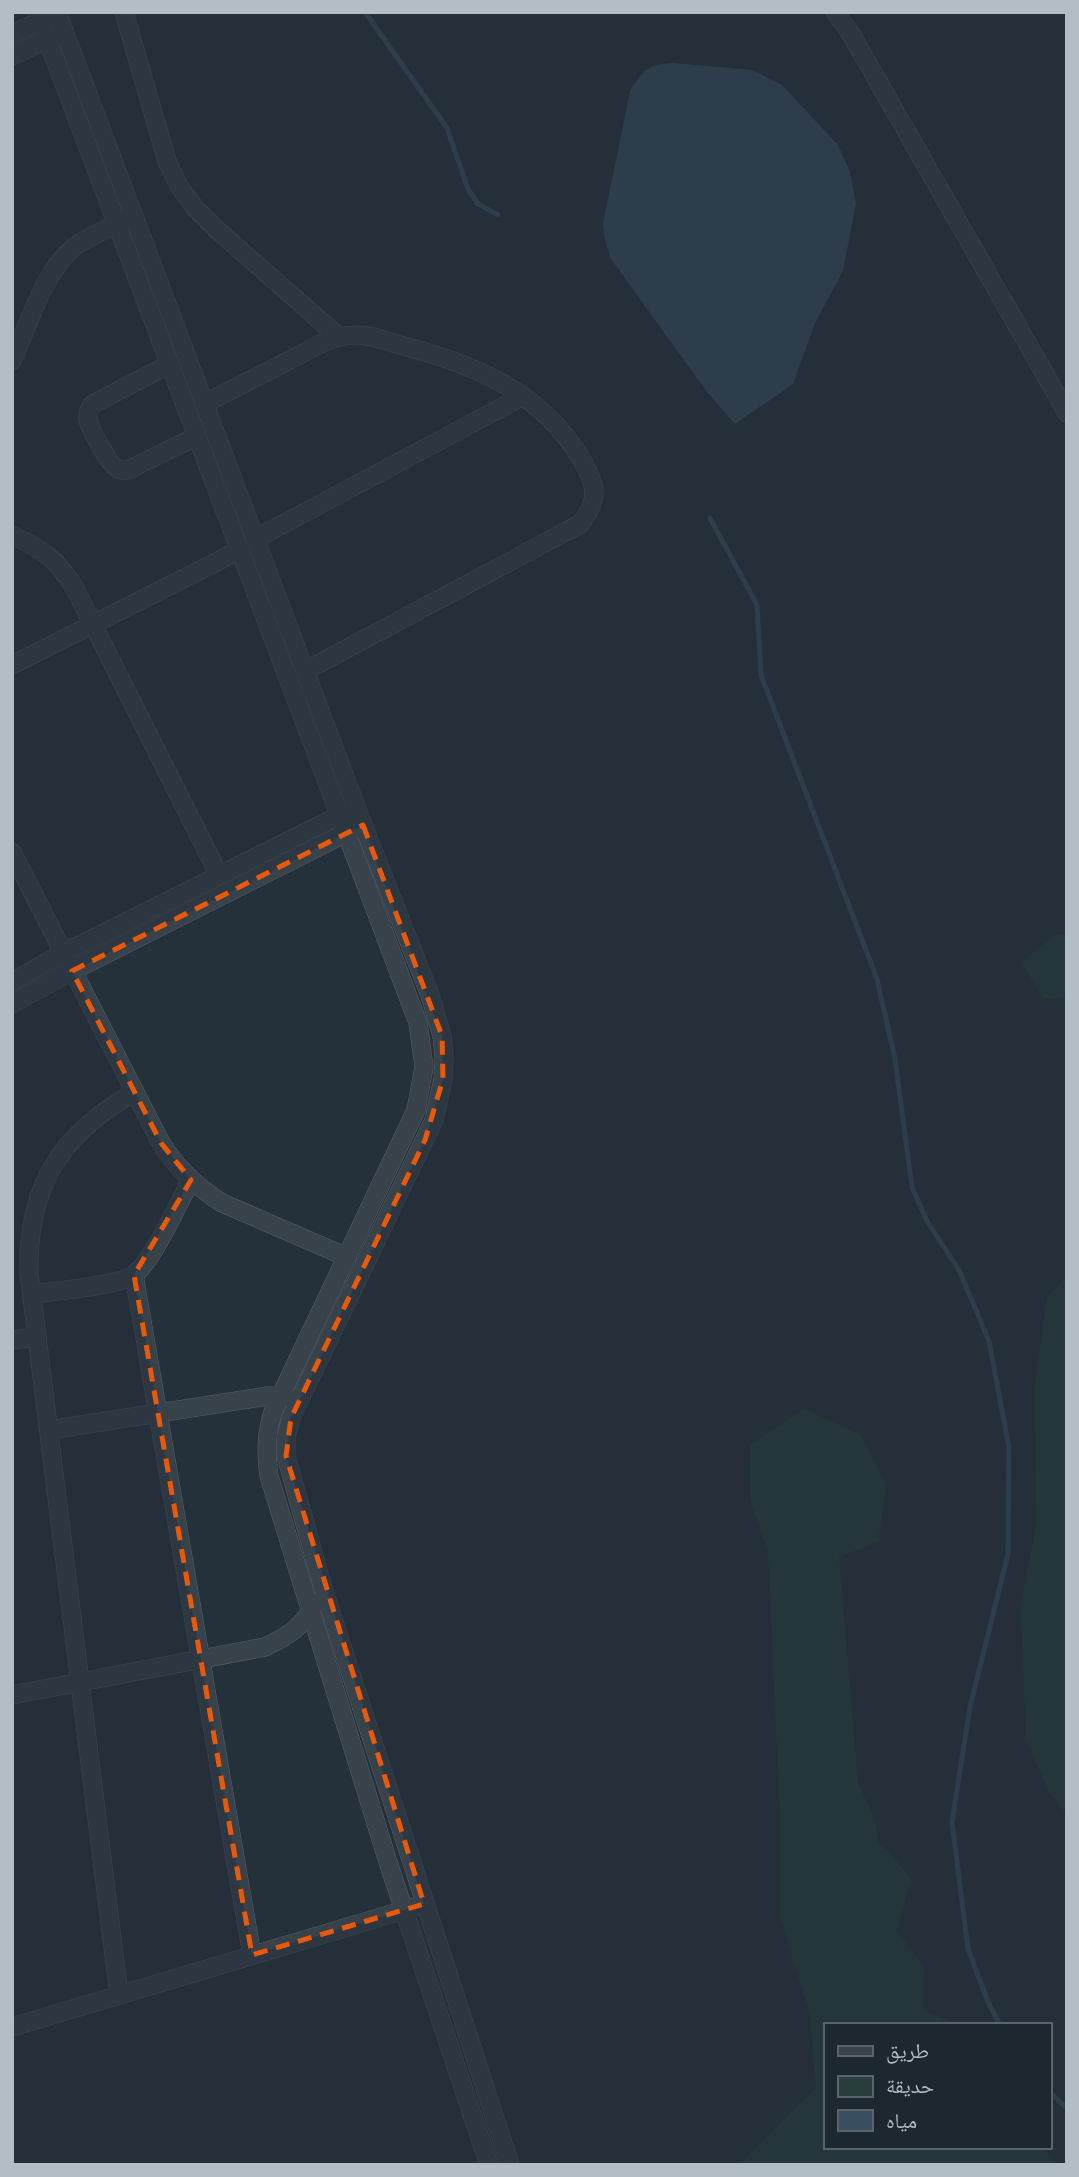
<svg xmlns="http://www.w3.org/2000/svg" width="1079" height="2177" font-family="'Noto Sans','Noto Naskh Arabic',sans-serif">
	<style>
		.green { fill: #273e3d }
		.water { fill: #394e61 }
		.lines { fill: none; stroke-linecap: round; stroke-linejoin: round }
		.stream { stroke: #394e61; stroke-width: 5 }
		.minor-casing { stroke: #566069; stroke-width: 19 }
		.minor { stroke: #38424b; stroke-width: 18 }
		.marked { fill: none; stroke: #e8590c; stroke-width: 5; stroke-dasharray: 14 9; stroke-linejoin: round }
	</style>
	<rect width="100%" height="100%" fill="#24303a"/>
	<g class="green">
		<path d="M 1067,934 L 1067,997 L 1043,999 L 1022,962 L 1055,935 Z"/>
		<path d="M 1067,1275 L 1067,1815 L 1048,1790 L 1026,1739 L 1021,1605 L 1036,1527 L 1035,1384 L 1047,1298 Z"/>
		<path d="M 804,1409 L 861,1435 L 886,1484 L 878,1542 L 839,1557 L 858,1783 L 875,1820 L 879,1844 L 889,1852 L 911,1879 L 897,1931 L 924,1968 L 922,2010 L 947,2020 L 949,2025 L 825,2025 L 825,2147 L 1041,2147 L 1058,2165 L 738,2165 L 816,2088 L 810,2013 L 780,1918 L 780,1812 L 768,1552 L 750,1499 L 750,1445 Z"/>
	</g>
	<path class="water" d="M 673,63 L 752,70 L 782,85 L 838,145 L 850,172 L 856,203 L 843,271 L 815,323 L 793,384 L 735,424 L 707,392 L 611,259 L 605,240 L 603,224 L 630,91 C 643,70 648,64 673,63 Z"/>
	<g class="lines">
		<g class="stream">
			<path d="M 365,12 L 447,128 L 468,189 L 478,204 L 498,215"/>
			<path d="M 710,518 L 757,605 L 761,675 L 877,979 L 895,1059 L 912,1187 L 927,1221 L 959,1270 L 989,1341 L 1009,1448 L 1008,1554 L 970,1707 L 952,1822 L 968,1949 L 988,2002 L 1000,2025"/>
			<path d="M 1049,2092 L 1067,2108"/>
		</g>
		<defs>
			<g id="minor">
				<path d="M 37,12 L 418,1023 L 424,1067 L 416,1110 L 273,1412 C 266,1434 266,1453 269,1476 L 388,1862 L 489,2165"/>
				<path d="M 57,12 L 363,825 L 430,995 L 442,1036 L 444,1057 L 443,1079 L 434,1120 L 291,1418 L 286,1437 L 286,1456 L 323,1588 L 510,2165"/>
				<path d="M 124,12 L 167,161 L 179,186 L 195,208 L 215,228 L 339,337"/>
				<path d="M 835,12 L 851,34 L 1067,413"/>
				<path d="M 12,34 L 51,16"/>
				<path d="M 12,56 L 57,35"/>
				<path d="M 12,361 C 28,326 44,271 74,247 C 90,235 110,228 127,219"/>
				<path d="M 170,364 L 93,404 C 89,409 87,413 88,420 C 90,429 109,465 118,469 C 124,472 129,470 134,467 L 197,436"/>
				<path d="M 204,404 C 233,389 261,375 290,360 C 310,350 331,335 354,335 C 369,334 385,341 400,345 C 473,364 539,390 580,457 C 596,483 601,499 580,524 L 305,671"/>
				<path d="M 12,535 C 42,549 57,559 74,587 L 219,875"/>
				<path d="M 255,539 L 523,396"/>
				<path d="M 12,665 L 240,550"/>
				<path d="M 12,852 L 161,1143 C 177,1169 197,1187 222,1203 L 347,1257"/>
				<path d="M 12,982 L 63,953 L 350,810"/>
				<path d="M 12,1004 L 72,971 L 358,827"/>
				<path d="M 134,1275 L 252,1955"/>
				<path d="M 32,1294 C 54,1291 116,1286 132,1276 C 152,1264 178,1203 191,1180"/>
				<path d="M 12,1340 L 37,1337"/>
				<path d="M 49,1430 L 268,1396 L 288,1397"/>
				<path d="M 12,1695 L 265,1647 C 287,1637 305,1625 315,1603"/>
				<path d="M 119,1995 L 29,1273 C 27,1187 60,1134 135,1092"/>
				<path d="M 12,2027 L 415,1907"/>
			</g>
		</defs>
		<use href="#minor" class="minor-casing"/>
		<use href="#minor" class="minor"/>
	</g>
	<path d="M0 0H1079V2177H0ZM 363,825 L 442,1036 L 443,1079 L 425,1140 L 291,1418 L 286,1456 L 424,1904 L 252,1955 L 134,1275 L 191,1180 L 161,1143 L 72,971 Z" fill="#24303a" fill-opacity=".55" fill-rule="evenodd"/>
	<path class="marked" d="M 363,825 L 442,1036 L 443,1079 L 425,1140 L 291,1418 L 286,1456 L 424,1904 L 252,1955 L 134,1275 L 191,1180 L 161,1143 L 72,971 Z"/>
	<rect width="1079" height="2177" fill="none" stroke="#b3bdc6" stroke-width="28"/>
	<rect x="824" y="2023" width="228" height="126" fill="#1d2730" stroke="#59636c" stroke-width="2"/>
	<rect x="838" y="2046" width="35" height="10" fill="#38424b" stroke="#59636c" stroke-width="2"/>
	<text x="886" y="2058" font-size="21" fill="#b3bdc6">طريق</text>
	<rect x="838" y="2076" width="35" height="21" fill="#273e3d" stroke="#59636c" stroke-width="2"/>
	<text x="886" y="2093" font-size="21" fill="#b3bdc6">حديقة</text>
	<rect x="838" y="2110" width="35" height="21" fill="#394e61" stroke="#59636c" stroke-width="2"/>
	<text x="886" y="2128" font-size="21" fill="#b3bdc6">مياه</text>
</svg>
